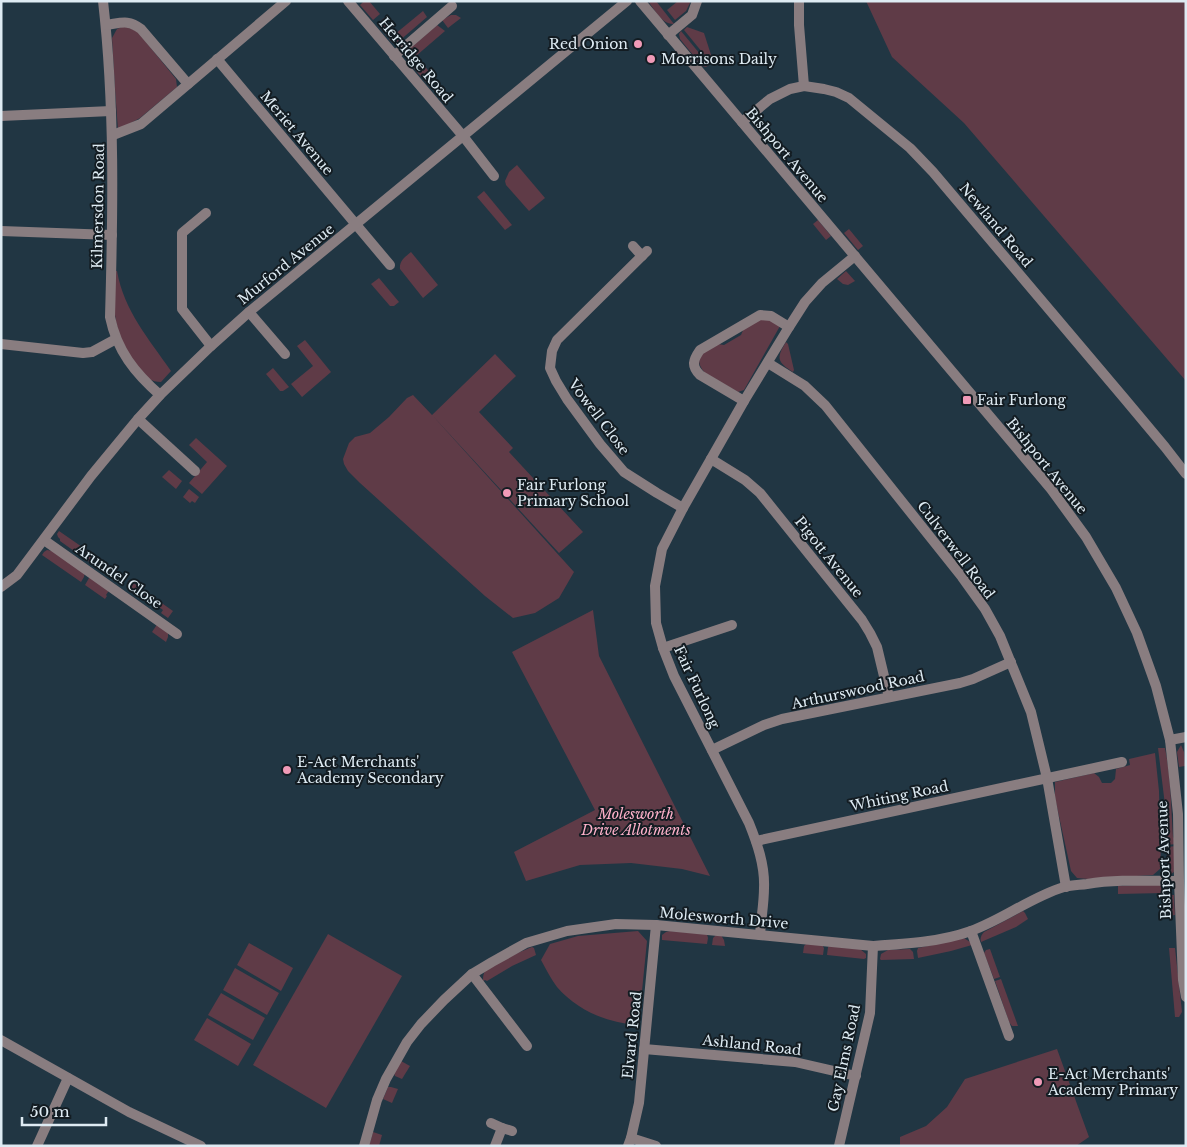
<svg xmlns="http://www.w3.org/2000/svg" width="1187" height="1147" font-family="'Libre Baskerville',serif">
	<style>
		.green { fill: #5f3b47 }
		.lines { fill: none; stroke-linecap: round; stroke-linejoin: round }
		.minor { stroke: #897d80; stroke-width: 10 }
		.poi-dot { fill: #f09ab7; stroke: #131c22; stroke-width: 2 }
		.labels { text-anchor: middle; dominant-baseline: central; stroke-width: 4; stroke-linejoin: round; paint-order: stroke }
		.poi-label { font-size: 14px; fill: #deebf3; stroke: #131c22; text-anchor: start }
		.street-label { font-size: 14px; fill: #deebf3; stroke: #131c22 }
		.park-label { font-size: 14px; font-style: italic; fill: #feb1ca; stroke: #131c22 }
	</style>
	<rect width="100%" height="100%" fill="#213643"/>
	<g class="green">
		<path d="M 364,1 L 369,1 L 380,14 L 373,20 L 360,5 Z"/>
		<path d="M 648,1 L 656,1 L 674,24 C 662,25 654,9 648,1 Z"/>
		<path d="M 678,1 L 691,1 L 686,11 L 675,20 L 667,10 Z"/>
		<path d="M 866,1 L 1186,1 L 1186,381 L 964,123 L 892,57 Z"/>
		<path d="M 423,11 L 427,17 L 398,42 L 393,43 L 389,39 Z"/>
		<path d="M 451,15 L 456,15 L 461,18 L 448,28 L 442,20 Z"/>
		<path d="M 384,18 L 394,31 L 388,37 L 377,24 Z"/>
		<path d="M 437,25 L 445,31 L 409,62 L 405,56 L 407,51 Z"/>
		<path d="M 124,26 L 137,31 L 176,79 L 177,87 L 140,118 L 118,130 L 115,89 L 112,38 L 117,29 Z"/>
		<path d="M 687,27 L 704,33 L 713,61 L 711,63 L 684,30 Z"/>
		<path d="M 681,31 L 709,65 L 706,67 L 702,66 L 680,39 L 679,34 Z"/>
		<path d="M 418,58 L 437,81 L 430,87 L 410,64 Z"/>
		<path d="M 517,165 L 545,198 L 529,211 L 506,185 L 505,181 L 509,172 Z"/>
		<path d="M 484,191 L 512,225 L 505,230 L 477,197 Z"/>
		<path d="M 818,220 L 831,236 L 826,240 L 813,224 Z"/>
		<path d="M 849,229 L 863,246 L 858,250 L 844,233 Z"/>
		<path d="M 411,252 L 438,285 L 423,298 L 400,269 C 399,261 405,257 411,252 Z"/>
		<path d="M 115,271 L 117,271 C 124,311 149,339 171,371 L 161,382 C 151,382 147,378 141,371 C 128,356 117,335 115,315 C 113,301 115,286 115,271 Z"/>
		<path d="M 846,271 L 855,281 L 848,285 L 843,284 L 837,279 Z"/>
		<path d="M 379,278 L 399,302 L 394,306 L 390,306 L 371,284 Z"/>
		<path d="M 760,318 L 770,319 L 780,326 L 744,390 L 738,392 L 705,373 C 691,357 705,351 718,344 L 724,345 L 741,335 L 744,328 Z"/>
		<path d="M 305,340 L 331,372 L 302,397 L 291,384 L 313,366 L 297,346 Z"/>
		<path d="M 786,342 L 788,344 L 794,370 L 793,372 C 777,362 776,358 786,342 Z"/>
		<path d="M 495,354 L 516,376 L 479,412 L 513,448 L 509,452 L 583,532 L 559,553 L 432,415 L 574,572 L 559,598 L 535,613 L 513,618 L 485,596 L 360,483 L 348,471 L 344,464 L 343,459 L 349,443 L 355,437 L 370,433 L 389,417 L 407,398 L 413,395 L 432,415 Z"/>
		<path d="M 273,368 L 289,387 L 283,391 L 280,391 L 266,374 Z"/>
		<path d="M 196,438 L 227,466 L 202,494 L 189,483 L 207,462 L 189,445 Z"/>
		<path d="M 169,470 L 182,481 L 176,489 L 162,477 Z"/>
		<path d="M 189,489 L 199,497 L 195,503 L 192,501 L 190,503 L 183,497 Z"/>
		<path d="M 59,531 L 124,576 L 120,579 L 118,578 L 116,581 L 60,541 L 60,539 L 58,537 L 57,534 Z"/>
		<path d="M 47,550 L 52,551 L 85,571 L 84,577 L 81,582 L 42,555 L 44,552 Z"/>
		<path d="M 93,577 L 110,589 L 106,595 L 107,596 L 105,599 L 85,585 L 89,578 Z"/>
		<path d="M 129,580 L 152,596 L 148,599 L 127,584 Z"/>
		<path d="M 156,599 L 173,611 L 168,618 L 161,613 L 163,610 L 155,604 Z"/>
		<path d="M 593,610 L 599,656 L 710,876 L 682,869 L 631,863 L 580,865 L 526,881 L 514,852 L 595,810 L 512,652 Z"/>
		<path d="M 158,623 L 168,633 L 168,637 L 166,642 L 152,632 Z"/>
		<path d="M 1181,745 L 1184,752 L 1185,766 L 1179,767 L 1177,752 Z"/>
		<path d="M 1158,748 L 1165,748 C 1171,777 1171,807 1173,837 L 1176,840 L 1176,844 L 1167,845 L 1165,805 Z"/>
		<path d="M 1155,753 L 1159,791 L 1161,868 L 1153,875 L 1088,879 L 1077,878 L 1071,871 L 1055,798 L 1055,782 L 1094,773 L 1099,777 L 1102,783 L 1111,783 L 1115,779 L 1116,769 L 1130,765 L 1129,759 Z"/>
		<path d="M 1176,846 C 1176,856 1181,874 1167,875 L 1167,847 Z"/>
		<path d="M 1164,884 L 1164,893 L 1118,894 L 1118,886 Z"/>
		<path d="M 1171,895 L 1174,895 L 1175,915 L 1169,916 L 1168,897 Z"/>
		<path d="M 1023,911 L 1025,913 L 1028,919 L 1016,927 L 981,942 C 980,938 981,935 984,932 Z"/>
		<path d="M 638,931 L 647,941 L 639,1021 L 636,1025 C 606,1022 578,1011 557,987 C 551,979 546,969 541,960 L 550,944 L 578,936 Z"/>
		<path d="M 670,931 L 707,934 L 708,938 L 707,944 L 662,940 L 662,935 L 666,932 Z"/>
		<path d="M 328,934 L 402,976 L 326,1108 L 253,1065 Z"/>
		<path d="M 716,935 L 721,935 L 724,940 L 725,946 L 712,945 L 713,938 Z"/>
		<path d="M 964,938 L 970,942 L 972,945 L 951,951 L 918,958 L 917,951 L 918,948 Z"/>
		<path d="M 249,943 L 293,968 L 281,991 L 237,965 Z"/>
		<path d="M 806,944 L 822,945 L 824,948 L 823,955 L 803,953 L 804,946 Z"/>
		<path d="M 829,946 L 860,949 L 866,954 L 866,958 L 864,959 L 827,955 L 828,947 Z"/>
		<path d="M 532,947 L 534,948 L 536,955 L 512,966 L 487,981 L 485,980 L 483,981 C 483,978 483,976 484,973 C 488,965 522,951 532,947 Z"/>
		<path d="M 1169,948 L 1175,948 L 1182,1012 L 1179,1017 L 1175,1017 Z"/>
		<path d="M 910,949 L 913,952 L 914,959 L 881,960 L 880,959 L 881,954 L 888,950 Z"/>
		<path d="M 990,949 L 1000,977 L 994,979 L 984,953 L 986,950 Z"/>
		<path d="M 235,968 L 279,993 L 267,1015 L 223,990 Z"/>
		<path d="M 1001,979 L 1018,1026 L 1012,1026 L 1009,1022 L 995,981 Z"/>
		<path d="M 221,993 L 265,1018 L 253,1040 L 208,1015 Z"/>
		<path d="M 207,1018 L 251,1044 L 238,1066 L 194,1040 Z"/>
		<path d="M 1057,1049 L 1089,1137 L 1076,1146 L 900,1146 L 900,1137 L 926,1126 L 947,1107 L 965,1079 Z"/>
		<path d="M 401,1061 L 410,1066 L 402,1079 L 395,1076 L 394,1073 Z"/>
		<path d="M 388,1087 L 391,1087 L 398,1089 L 392,1103 L 383,1099 Z"/>
		<path d="M 373,1132 L 382,1135 L 379,1146 L 369,1146 Z"/>
	</g>
	<g class="lines">
		<g class="minor">
			<path d="M 103,1 C 115,106 113,212 110,317 C 117,351 135,373 160,395"/>
			<path d="M 348,1 L 463,136 L 494,176"/>
			<path d="M 640,1 L 1051,489 L 1086,537 L 1116,588 L 1137,633 L 1156,686 L 1170,740 L 1178,814 L 1179,881 L 1183,980 L 1186,997"/>
			<path d="M 799,1 L 799,25 L 804,86"/>
			<path d="M 106,25 C 121,23 128,19 141,29 L 188,84"/>
			<path d="M 668,35 L 692,15 L 697,1"/>
			<path d="M 394,56 L 452,6"/>
			<path d="M 217,59 L 390,265"/>
			<path d="M 1,116 L 111,111"/>
			<path d="M 742,122 L 770,99 L 790,89 L 804,86 L 824,89 L 836,92 L 849,98 L 910,148 L 933,172 L 1124,398 L 1165,447 L 1186,474"/>
			<path d="M 113,135 L 141,124 L 286,1"/>
			<path d="M 206,213 L 182,233 L 182,309 L 211,346"/>
			<path d="M 1,231 L 112,235"/>
			<path d="M 633,246 L 642,256"/>
			<path d="M 647,251 L 557,340 L 552,351 L 550,368 L 556,381 L 567,399 L 600,444 L 624,472 L 657,493 L 683,508"/>
			<path d="M 249,312 L 285,354"/>
			<path d="M 1,344 L 83,353 L 92,352 L 116,339"/>
			<path d="M 768,363 L 805,386 L 825,405 L 962,577 L 985,609 L 1000,636 L 1031,712 L 1047,778 L 1066,887"/>
			<path d="M 744,401 L 700,375 C 691,366 693,360 700,350 L 760,315 L 771,316 L 789,327"/>
			<path d="M 138,419 L 195,471"/>
			<path d="M 711,459 L 745,480 L 760,493 L 862,620 L 870,633 L 877,647 L 889,697"/>
			<path d="M 44,540 L 177,634"/>
			<path d="M 1,587 L 17,575 L 91,476 L 138,419 L 160,395 L 211,346 L 249,312 L 627,1"/>
			<path d="M 663,648 L 732,625"/>
			<path d="M 1170,740 L 1186,737"/>
			<path d="M 712,750 L 764,725 L 782,719 L 960,683 L 973,679 L 1011,662"/>
			<path d="M 756,841 L 1122,762"/>
			<path d="M 971,931 L 1009,1036"/>
			<path d="M 760,935 C 761,919 764,903 764,888 C 765,865 757,843 749,823 L 674,676 L 663,648 L 656,623 L 655,586 L 662,549 L 683,508 L 744,401 L 789,327 L 805,302 L 822,283 L 855,256"/>
			<path d="M 472,974 L 527,1046"/>
			<path d="M 1,1040 L 129,1112 L 201,1146"/>
			<path d="M 644,1049 L 795,1062 L 856,1076"/>
			<path d="M 491,1123 L 502,1128 L 495,1146"/>
			<path d="M 502,1128 L 512,1131"/>
			<path d="M 631,1138 L 656,1146"/>
			<path d="M 37,1146 L 68,1078"/>
			<path d="M 364,1146 L 377,1100 L 386,1079 L 407,1042 L 421,1024 L 444,1000 L 472,974 L 492,962 L 526,943 L 567,931 L 616,924 L 656,925 L 873,946 C 906,944 940,942 971,931 C 1004,919 1031,897 1064,887 C 1072,885 1080,885 1087,884 C 1117,879 1148,881 1179,881"/>
			<path d="M 628,1146 L 631,1138 L 639,1103 L 656,925"/>
			<path d="M 839,1146 L 870,1013 L 873,946"/>
		</g>
	</g>
	<g class="poi-dot">
		<circle cx="638" cy="44" r="5"/>
		<circle cx="651" cy="59" r="5"/>
		<rect x="962" y="395" width="10" height="10" rx="2.5"/>
		<circle cx="507" cy="493" r="5"/>
		<circle cx="287" cy="770" r="5"/>
		<circle cx="1038" cy="1082" r="5"/>
	</g>
	<g class="labels">
		<g class="poi-label">
			<text x="628" y="44" text-anchor="end">Red Onion</text>
			<text x="661" y="59">Morrisons Daily</text>
			<text x="977" y="400">Fair Furlong</text>
			<text x="517" y="485">Fair Furlong<tspan x="517" dy="16">Primary School</tspan></text>
			<text x="297" y="762">E-Act Merchants'<tspan x="297" dy="16">Academy Secondary</tspan></text>
			<text x="1048" y="1074">E-Act Merchants'<tspan x="1048" dy="16">Academy Primary</tspan></text>
		</g>
		<g class="street-label">
			<text transform="translate(416 60) rotate(50)">Herridge Road</text>
			<text transform="translate(297 133) rotate(50)">Meriet Avenue</text>
			<text transform="translate(787 155) rotate(50)">Bishport Avenue</text>
			<text transform="translate(98 206) rotate(-89)">Kilmersdon Road</text>
			<text transform="translate(996 225) rotate(50)">Newland Road</text>
			<text transform="translate(286 264) rotate(-39)">Murford Avenue</text>
			<text transform="translate(599 417) rotate(53)">Vowell Close</text>
			<text transform="translate(1047 466) rotate(51)">Bishport Avenue</text>
			<text transform="translate(956 550) rotate(53)">Culverwell Road</text>
			<text transform="translate(829 557) rotate(51)">Pigott Avenue</text>
			<text transform="translate(119 576) rotate(35)">Arundel Close</text>
			<text transform="translate(697 687) rotate(65)">Fair Furlong</text>
			<text transform="translate(858 690) rotate(-12)">Arthurswood Road</text>
			<text transform="translate(899 796) rotate(-12)">Whiting Road</text>
			<text transform="translate(1164 860) rotate(-92)">Bishport Avenue</text>
			<text transform="translate(724 918) rotate(5)">Molesworth Drive</text>
			<text transform="translate(632 1035) rotate(-84)">Elvard Road</text>
			<text transform="translate(752 1045) rotate(6)">Ashland Road</text>
			<text transform="translate(844 1058) rotate(-78)">Gay Elms Road</text>
		</g>
		<g class="park-label">
			<text x="636" y="814">Molesworth<tspan x="636" dy="16">Drive Allotments</tspan></text>
		</g>
	</g>
	<rect width="1187" height="1147" fill="none" stroke="#deebf3" stroke-width="5"/>
	<path d="M22 1117v8h84v-8" fill="none" stroke="#deebf3" stroke-width="2.5"/>
	<text x="30" y="1117" font-size="15" fill="#deebf3" stroke="#131c22" stroke-width="4" paint-order="stroke">50 m</text>
</svg>
